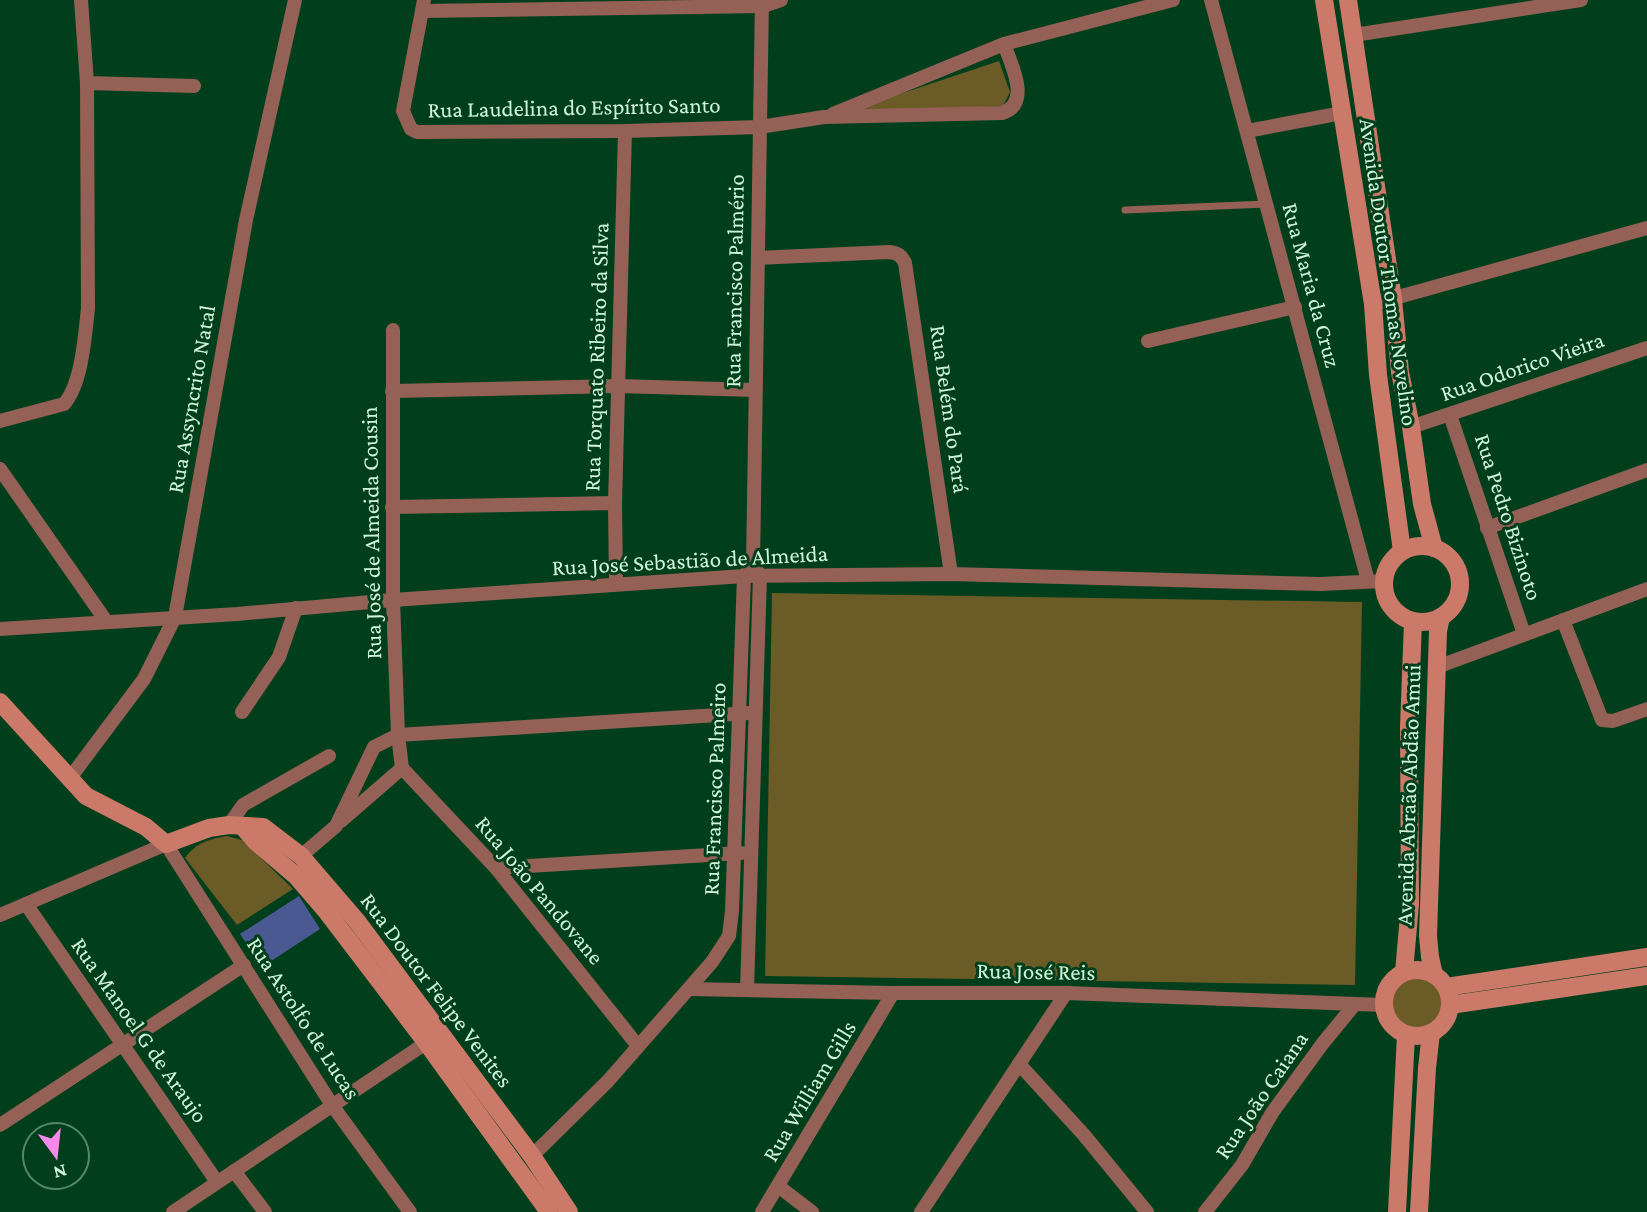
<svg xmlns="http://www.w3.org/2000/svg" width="1647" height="1212" font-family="'Crimson Pro',serif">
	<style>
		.green { fill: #6b5b26 }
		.building { fill: #4b5993 }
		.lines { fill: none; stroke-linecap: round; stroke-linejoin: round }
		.lane { stroke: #956157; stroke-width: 7 }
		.street { stroke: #956157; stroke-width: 14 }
		.secondary { stroke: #cb7969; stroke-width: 18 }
		.labels { text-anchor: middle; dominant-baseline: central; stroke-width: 6; stroke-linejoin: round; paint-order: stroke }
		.street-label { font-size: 23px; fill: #d0f4d8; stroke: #013f1c }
	</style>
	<rect width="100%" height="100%" fill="#013f1c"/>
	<g class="green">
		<path d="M 999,61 L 1010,92 L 1003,106 L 852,113 L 861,107 Z"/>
		<path d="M 772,593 L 1362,602 L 1355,985 L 765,976 Z"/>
		<path d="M 227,836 L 242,840 L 293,889 L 237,925 L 185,858 C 195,843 210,839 227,836 Z"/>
		<circle cx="1417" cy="1003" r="27"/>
	</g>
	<path class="building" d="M 299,896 L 320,929 L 262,967 L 240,934 Z"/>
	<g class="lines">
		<path class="lane" d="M 1125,210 L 1266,204"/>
		<g class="street">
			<path d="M 424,0 L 403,111 L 411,129 L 417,132 L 625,131 L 760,127 L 824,117 L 1002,113 C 1032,104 1011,64 1004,44"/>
			<path d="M 1211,0 L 1368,581"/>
			<path d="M 422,11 L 763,6 L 781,0"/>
			<path d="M 1354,35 L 1581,0"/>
			<path d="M 87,83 L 194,86"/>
			<path d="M 833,114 L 1004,44 L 1173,0"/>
			<path d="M 1247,131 L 1342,113"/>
			<path d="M 758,258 L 889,252 C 898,253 901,255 905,263 L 951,574"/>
			<path d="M 1373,304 L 1647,228"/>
			<path d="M 1148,341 L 1295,307"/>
			<path d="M 392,391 L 618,386 L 755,390"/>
			<path d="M 1450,415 L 1524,634"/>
			<path d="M 0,421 L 64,404 C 82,384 85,335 88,308 L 87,83 L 81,0"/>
			<path d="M 1411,427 L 1647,348"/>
			<path d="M 0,469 L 106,621"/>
			<path d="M 392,507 L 615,503"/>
			<path d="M 1487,528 L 1647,470"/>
			<path d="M 616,584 L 615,503 L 625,131"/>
			<path d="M 1563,620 L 1602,720 L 1613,721 L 1647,709"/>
			<path d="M 0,629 L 237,614 L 393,600 L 744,576 L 951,574 L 1320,584 L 1383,581"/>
			<path d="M 1437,667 L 1647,589"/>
			<path d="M 242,712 L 279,657 L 296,608"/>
			<path d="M 402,768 L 496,868 L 638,1046"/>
			<path d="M 70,778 L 144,679 L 175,617 L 246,220 L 295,0"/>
			<path d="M 341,821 L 402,768 L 398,735 L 750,713"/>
			<path d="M 229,825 L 243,805 L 329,756"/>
			<path d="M 301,856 L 336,826 L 374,747 L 398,735 L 393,600 L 393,330"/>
			<path d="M 496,868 L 741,853"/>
			<path d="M 26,904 L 217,1182"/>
			<path d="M 0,915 L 166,844 L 332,1105 L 410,1212"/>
			<path d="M 689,989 L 893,993 L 1066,993 L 1383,1005"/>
			<path d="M 747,990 L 760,576 L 753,564 L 762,0"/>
			<path d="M 1019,1064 L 1084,1135 L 1147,1212"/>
			<path d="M 0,1125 L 244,965"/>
			<path d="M 532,1156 L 608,1081 L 712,962 L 729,936 L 732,911 L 744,576 L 748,571"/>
			<path d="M 234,1171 L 265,1212"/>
			<path d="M 778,1186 L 812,1212"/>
			<path d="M 173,1212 L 435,1037"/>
			<path d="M 762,1212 L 893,993"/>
			<path d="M 921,1212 L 1066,993"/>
			<path d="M 1205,1212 L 1242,1165 L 1272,1113 L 1323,1043 L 1355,1004"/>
		</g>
		<g class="secondary">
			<path d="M 1324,0 L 1373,304 L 1378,375 L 1402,551"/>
			<path d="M 1348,0 L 1393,299 L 1400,372 L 1411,427 L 1422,504 L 1434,548"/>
			<circle cx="1422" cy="584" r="38"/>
			<path d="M 0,702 L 86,796 L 146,827 L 166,844 L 209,828 L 229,825 L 263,827 L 301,856 L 356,920 L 532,1156 L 569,1212"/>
			<path d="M 243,827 L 255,841 L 296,876 L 327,912 L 426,1042 L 549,1212"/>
			<circle cx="1417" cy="1003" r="33"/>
			<path d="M 1404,972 L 1410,904 L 1409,727 L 1413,621"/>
			<path d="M 1434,975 L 1430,957 L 1428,936 L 1438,631 L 1441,617"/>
			<path d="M 1446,987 L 1647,957"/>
			<path d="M 1450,1005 L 1647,976"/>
			<path d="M 1397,1212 L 1406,1035"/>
			<path d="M 1419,1212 L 1427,1068 L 1431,1033"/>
		</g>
	</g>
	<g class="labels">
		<g class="street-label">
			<text transform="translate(574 107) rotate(-1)">Rua Laudelina do Espírito Santo</text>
			<text transform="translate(1389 272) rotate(82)">Avenida Doutor Thomas Novelino</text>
			<text transform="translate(734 281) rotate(-89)">Rua Francisco Palmério</text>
			<text transform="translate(1312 285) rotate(75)">Rua Maria da Cruz</text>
			<text transform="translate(596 357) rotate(-88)">Rua Torquato Ribeiro da Silva</text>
			<text transform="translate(1522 366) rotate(-19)">Rua Odorico Vieira</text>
			<text transform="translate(191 399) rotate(-80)">Rua Assyncrito Natal</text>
			<text transform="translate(950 409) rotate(82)">Rua Belém do Pará</text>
			<text transform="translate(1509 517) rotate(72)">Rua Pedro Bizinoto</text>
			<text transform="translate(371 533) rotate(-91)">Rua José de Almeida Cousin</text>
			<text transform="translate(690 560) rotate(-3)">Rua José Sebastião de Almeida</text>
			<text transform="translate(714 789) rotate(-88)">Rua Francisco Palmeiro</text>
			<text transform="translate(1408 795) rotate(-88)">Avenida Abraão Abdão Amui</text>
			<text transform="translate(540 890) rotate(50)">Rua João Pandovane</text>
			<text transform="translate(1036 971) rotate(1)">Rua José Reis</text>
			<text transform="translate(437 990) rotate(53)">Rua Doutor Felipe Venites</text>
			<text transform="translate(304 1018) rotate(57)">Rua Astolfo de Lucas</text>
			<text transform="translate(140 1030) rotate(55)">Rua Manoel G de Araujo</text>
			<text transform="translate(809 1091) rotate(-59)">Rua William Gills</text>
			<text transform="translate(1261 1095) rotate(-56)">Rua João Caiana</text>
		</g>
	</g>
	<g transform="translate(56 1156) rotate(165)"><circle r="33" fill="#013f1c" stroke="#548767" stroke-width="2"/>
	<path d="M0-5L12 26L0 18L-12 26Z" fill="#f888ea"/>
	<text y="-10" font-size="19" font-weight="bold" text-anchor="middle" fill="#d0f4d8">N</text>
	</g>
</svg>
